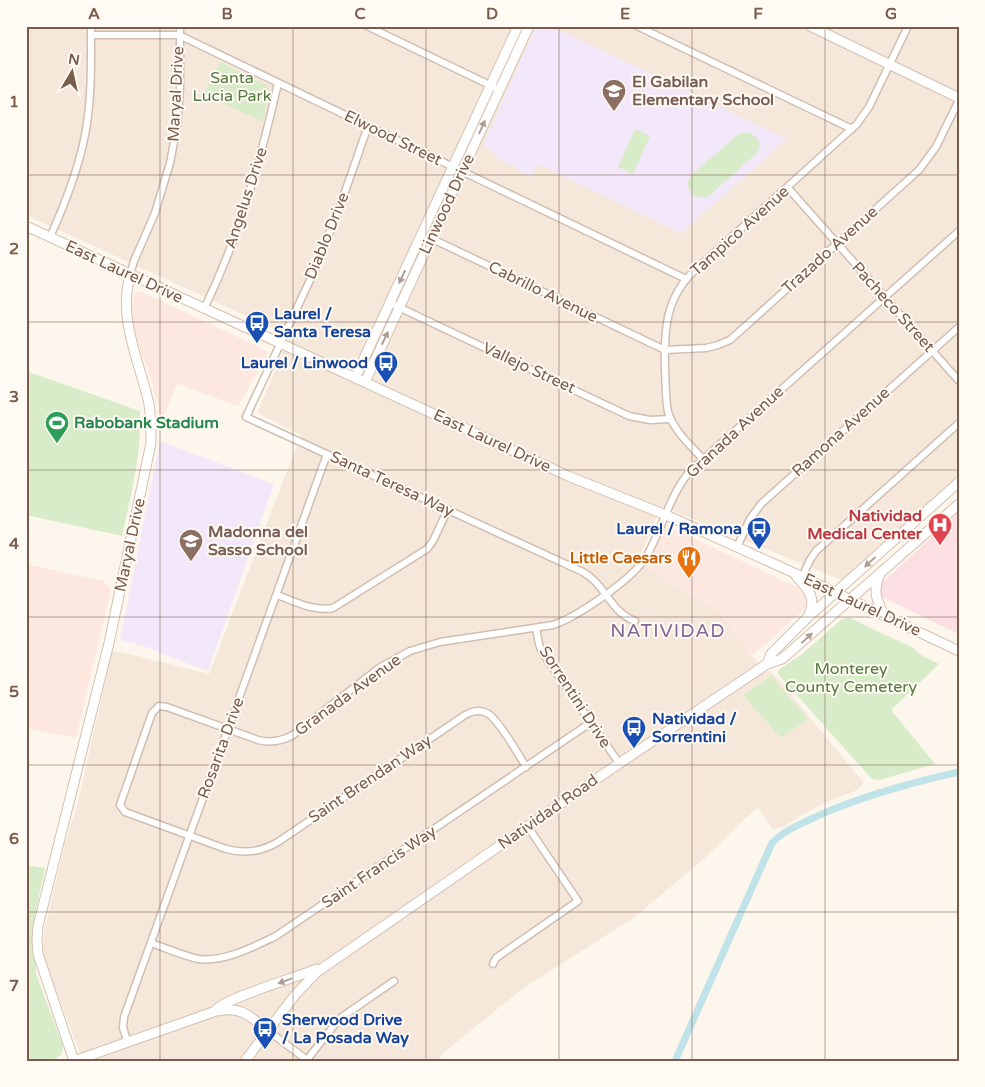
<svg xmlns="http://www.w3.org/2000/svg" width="985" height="1087" font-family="'Varela Round',sans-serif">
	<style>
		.residential { fill: #f5e8da }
		.commercial { fill: #fde8e0 }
		.education { fill: #f3e8fa }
		.medical { fill: #fbdfe3 }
		.green { fill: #d8ecc9 }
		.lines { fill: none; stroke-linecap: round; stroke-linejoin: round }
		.canal { stroke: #bfe3e8; stroke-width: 7 }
		.street-casing { stroke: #d1beb0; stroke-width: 9 }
		.secondary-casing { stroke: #d6c0b0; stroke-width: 11 }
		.street { stroke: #fff; stroke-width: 6 }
		.secondary { stroke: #fff; stroke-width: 9 }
		.oneway { fill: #af9d94 }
		.grid { fill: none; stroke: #7a5c4d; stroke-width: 1; stroke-opacity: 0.55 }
		.labels { text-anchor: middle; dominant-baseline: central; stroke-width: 4; stroke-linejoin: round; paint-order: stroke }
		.park-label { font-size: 16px; fill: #537a41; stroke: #fffaf3 }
		.education-label { font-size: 16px; font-weight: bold; fill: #785e54; stroke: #fffaf3; text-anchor: start }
		.street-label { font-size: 16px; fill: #7a5c4d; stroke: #fffaf3 }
		.transit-label { font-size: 16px; font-weight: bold; fill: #164399; stroke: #fffaf3; text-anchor: start }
		.leisure-label { font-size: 16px; font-weight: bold; fill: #27864d; stroke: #fffaf3; text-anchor: start }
		.health-label { font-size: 16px; font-weight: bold; fill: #be3a42; stroke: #fffaf3; text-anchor: end }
		.food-label { font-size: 16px; font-weight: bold; fill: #c56008; stroke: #fffaf3; text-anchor: end }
		.quarter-label { font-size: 19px; letter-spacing: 1px; fill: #846695; stroke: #fffaf3 }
		.neatline { fill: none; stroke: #7a5c4d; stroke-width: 2 }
		.grid-label { font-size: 16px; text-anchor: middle; font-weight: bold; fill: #7a5c4d }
	</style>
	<rect width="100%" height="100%" fill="#fdf6ec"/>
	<path class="residential" d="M 26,26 L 959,26 L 959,478 L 844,581 L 661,506 L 637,563 L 722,613 L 755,659 L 779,680 L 864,783 L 855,791 L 838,797 L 810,810 L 785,826 L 773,829 L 758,808 L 739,824 L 707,856 L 636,916 L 521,990 L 443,1053 L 439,1061 L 83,1061 L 45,962 L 43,949 L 44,933 L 65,843 L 77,807 L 112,651 L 125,653 L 209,674 L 301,435 L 257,413 L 290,336 L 26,215 Z"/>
	<g class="commercial">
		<path d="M 140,291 L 269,352 L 238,406 L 177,384 L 162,421 L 151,379 L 135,336 L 132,310 L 134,295 Z"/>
		<path d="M 665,525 L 818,597 L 751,657 L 719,611 L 642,566 Z"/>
		<path d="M 26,564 L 104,581 L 111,590 L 76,738 L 26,728 Z"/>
	</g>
	<g class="education">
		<path d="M 536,26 L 551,26 L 787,139 L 681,233 L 537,164 L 531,176 L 517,170 L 518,168 L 493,156 L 495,152 L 483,145 Z"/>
		<path d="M 160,441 L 274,484 L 208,671 L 162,654 L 150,648 L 120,640 Z"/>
	</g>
	<path class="medical" d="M 959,512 L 959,634 L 884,598 L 881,593 L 881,584 Z"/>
	<g class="green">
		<path d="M 220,62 L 268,86 L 269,91 L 263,122 L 204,94 Z"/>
		<path d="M 635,129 L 650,136 L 633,174 L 618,167 Z"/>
		<path d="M 748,132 L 758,138 L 760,145 L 758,152 L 710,195 L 706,198 L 694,196 C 687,189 686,183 691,175 L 740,133 Z"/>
		<path d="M 26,371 L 140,411 C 142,454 131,494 122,536 L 26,515 Z"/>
		<path d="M 846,618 L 850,618 L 913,648 L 921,655 L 939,664 L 891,710 L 935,764 L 879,780 L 872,779 L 778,674 L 778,670 L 801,655 L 841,620 Z"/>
		<path d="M 771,676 L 808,719 L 781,738 L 743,695 Z"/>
		<path d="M 26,865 L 45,868 L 35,914 L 36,974 L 63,1046 L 62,1054 L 52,1061 L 26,1061 Z"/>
	</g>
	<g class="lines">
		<path class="canal" d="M 675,1061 L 772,843 C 783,831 797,826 811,819 C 858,797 909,783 959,772"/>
		<defs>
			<g id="street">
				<path d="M 367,26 L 500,90"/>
				<path d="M 637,26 L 852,129"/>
				<path d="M 91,35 L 179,35 L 686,279"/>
				<path d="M 368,126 L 339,209 L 311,278 L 246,417 L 583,572 C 605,584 611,613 635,621"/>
				<path d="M 788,188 L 959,381"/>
				<path d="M 422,234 L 665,350 L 706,348 L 718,345 L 730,340 L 919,170 L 936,147 L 959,100"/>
				<path d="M 50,237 C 65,204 78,171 85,135 C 92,99 91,62 91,26"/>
				<path d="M 130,275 L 134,261 L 155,213 L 170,163 L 177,126 L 180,88 L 180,26"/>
				<path d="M 390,303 L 629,416 L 650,420 L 670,419"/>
				<path d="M 204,309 C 240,235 260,162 278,83"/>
				<path d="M 703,459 C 690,445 674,431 668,412 C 665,398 666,383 665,369 C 664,332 665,299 693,272 L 857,124 L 869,107 L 908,26"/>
				<path d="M 737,547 L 750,519 L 761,504 L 959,327"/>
				<path d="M 802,577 L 810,560 L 816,551 L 959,423"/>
				<path d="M 277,595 C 294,601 314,612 333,608 L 427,549 L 433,541 L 448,509"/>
				<path d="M 536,628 L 539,644 L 542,652 L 619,763"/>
				<path d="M 526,767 C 519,755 497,718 487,713 C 479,709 472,711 465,715 L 278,842 C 261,852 244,854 226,849 L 125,812 L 120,805 L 152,713 L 159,706 L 167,707 L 258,740 C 270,743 282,741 293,735 L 379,668 L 410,651 L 440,642 L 553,625 C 577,617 633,579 646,557 C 662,530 669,496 690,471 L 959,231"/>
				<path d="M 151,943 C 166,948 183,956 199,959 C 225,962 253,947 276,936 L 590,723"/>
				<path d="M 493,964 L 496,958 L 578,901 L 528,827"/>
				<path d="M 267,1030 L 307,1060"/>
				<path d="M 128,1043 L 123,1028 L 124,1017 L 327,454"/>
				<path d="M 306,1061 L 339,1019 L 394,981"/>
			</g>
			<g id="secondary">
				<path d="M 810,26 L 959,98"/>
				<path d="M 26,226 L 568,476 L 666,515 L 792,572 L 959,651"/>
				<path d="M 130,275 C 118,321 139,359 149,404 C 151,417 151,429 151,443 L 109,643 L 38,926 L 37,940 L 38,954 L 74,1061 L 216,1011 C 240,1006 249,1015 267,1030"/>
				<path d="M 355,378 L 518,26"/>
				<path d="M 365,382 L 529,26"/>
				<path d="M 880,574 C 872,593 877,599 884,616"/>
				<path d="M 796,576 C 807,588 817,597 809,614"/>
				<path d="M 767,664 L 771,654 L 807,618 L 959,482"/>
				<path d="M 216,1010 C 223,999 298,977 316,969"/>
				<path d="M 245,1061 L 295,995 L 317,972 L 602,775 L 767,664 L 782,659 L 959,504"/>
			</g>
		</defs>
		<use href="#street" class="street-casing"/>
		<use href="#secondary" class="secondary-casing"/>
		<use href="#street" class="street"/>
		<use href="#secondary" class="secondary"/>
	</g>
	<defs><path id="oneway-solid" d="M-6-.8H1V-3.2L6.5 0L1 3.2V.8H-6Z" transform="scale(1.25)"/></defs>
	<g class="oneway">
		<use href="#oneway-solid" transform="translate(482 127) rotate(-66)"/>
		<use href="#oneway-solid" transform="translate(402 277) rotate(115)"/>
		<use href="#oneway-solid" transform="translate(385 338) rotate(-65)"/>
		<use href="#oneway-solid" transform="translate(870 562) rotate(138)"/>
		<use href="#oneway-solid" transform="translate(807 638) rotate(-43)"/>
		<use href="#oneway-solid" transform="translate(285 981) rotate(160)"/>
	</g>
	<path class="grid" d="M 160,26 L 160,1061M 293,26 L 293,1061M 426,26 L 426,1061M 559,26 L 559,1061M 692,26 L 692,1061M 825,26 L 825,1061M 26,175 L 959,175M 26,322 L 959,322M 26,470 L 959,470M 26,617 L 959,617M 26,765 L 959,765M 26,912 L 959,912"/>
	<defs>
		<symbol id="school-pin" viewBox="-11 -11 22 30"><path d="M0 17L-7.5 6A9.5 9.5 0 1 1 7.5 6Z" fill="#8d6e63" stroke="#fffaf3"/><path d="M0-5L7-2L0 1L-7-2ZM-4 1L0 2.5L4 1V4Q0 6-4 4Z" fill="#fff"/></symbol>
		<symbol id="bus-pin" viewBox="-11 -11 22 30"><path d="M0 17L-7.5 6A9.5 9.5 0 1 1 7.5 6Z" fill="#1a4fb4" stroke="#fffaf3"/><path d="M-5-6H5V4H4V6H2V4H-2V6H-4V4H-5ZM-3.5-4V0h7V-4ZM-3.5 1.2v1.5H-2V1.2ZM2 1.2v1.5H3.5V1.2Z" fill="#fff"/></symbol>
		<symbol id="stadium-pin" viewBox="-11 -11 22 30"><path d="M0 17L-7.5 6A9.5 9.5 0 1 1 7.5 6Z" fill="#2e9e5b" stroke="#fffaf3"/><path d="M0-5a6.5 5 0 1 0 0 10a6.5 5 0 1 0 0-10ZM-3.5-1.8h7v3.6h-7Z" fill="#fff"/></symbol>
		<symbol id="hospital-pin" viewBox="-11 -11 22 30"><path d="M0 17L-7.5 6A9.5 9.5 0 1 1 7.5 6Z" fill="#e0444e" stroke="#fffaf3"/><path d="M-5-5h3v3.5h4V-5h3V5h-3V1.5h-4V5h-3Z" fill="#fff"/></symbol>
		<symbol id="restaurant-pin" viewBox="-11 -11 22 30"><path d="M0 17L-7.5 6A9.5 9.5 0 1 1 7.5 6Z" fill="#e8710a" stroke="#fffaf3"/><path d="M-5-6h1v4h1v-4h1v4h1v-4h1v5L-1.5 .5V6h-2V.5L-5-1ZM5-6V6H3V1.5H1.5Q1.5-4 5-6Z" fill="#fff"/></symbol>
	</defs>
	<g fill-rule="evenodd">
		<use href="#school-pin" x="600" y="77" width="28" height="38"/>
		<use href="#bus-pin" x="243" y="309" width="28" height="38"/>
		<use href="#bus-pin" x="372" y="349" width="28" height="38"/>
		<use href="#stadium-pin" x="43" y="409" width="28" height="38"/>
		<use href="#hospital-pin" x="926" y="511" width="28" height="38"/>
		<use href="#bus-pin" x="745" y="515" width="28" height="38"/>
		<use href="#school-pin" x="177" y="527" width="28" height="38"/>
		<use href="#restaurant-pin" x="675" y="544" width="28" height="38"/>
		<use href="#bus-pin" x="620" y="714" width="28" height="38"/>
		<use href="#bus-pin" x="251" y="1015" width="28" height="38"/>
	</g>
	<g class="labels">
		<g class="park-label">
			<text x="232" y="78">Santa<tspan x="232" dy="18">Lucia Park</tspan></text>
			<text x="851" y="669">Monterey<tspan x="851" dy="18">County Cemetery</tspan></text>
		</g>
		<g class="education-label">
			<text x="632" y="82">El Gabilan<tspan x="632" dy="18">Elementary School</tspan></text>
			<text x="208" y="532">Madonna del<tspan x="208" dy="18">Sasso School</tspan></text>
		</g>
		<g class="street-label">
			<text transform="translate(176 94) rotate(-87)">Maryal Drive</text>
			<text transform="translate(393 138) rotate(26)">Elwood Street</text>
			<text transform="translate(246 198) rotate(-72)">Angelus Drive</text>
			<text transform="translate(447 204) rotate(-65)">Linwood Drive</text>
			<text transform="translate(740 231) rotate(-42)">Tampico Avenue</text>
			<text transform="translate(327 236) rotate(-68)">Diablo Drive</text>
			<text transform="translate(830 250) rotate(-42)">Trazado Avenue</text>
			<text transform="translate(124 272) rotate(25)">East Laurel Drive</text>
			<text transform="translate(543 292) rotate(26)">Cabrillo Avenue</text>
			<text transform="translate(893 307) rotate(48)">Pacheco Street</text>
			<text transform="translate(529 368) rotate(25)">Vallejo Street</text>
			<text transform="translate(735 432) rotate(-43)">Granada Avenue</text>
			<text transform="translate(841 432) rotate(-42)">Ramona Avenue</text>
			<text transform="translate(492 441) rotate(25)">East Laurel Drive</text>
			<text transform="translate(392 484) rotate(25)">Santa Teresa Way</text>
			<text transform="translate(130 545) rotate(-78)">Maryal Drive</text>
			<text transform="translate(862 605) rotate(25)">East Laurel Drive</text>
			<text transform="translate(348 695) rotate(-36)">Granada Avenue</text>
			<text transform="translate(575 697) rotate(57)">Sorrentini Drive</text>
			<text transform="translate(221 748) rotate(-70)">Rosarita Drive</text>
			<text transform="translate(370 779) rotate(-34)">Saint Brendan Way</text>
			<text transform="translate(548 812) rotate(-35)">Natividad Road</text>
			<text transform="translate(379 867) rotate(-34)">Saint Francis Way</text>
		</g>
		<g class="transit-label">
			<text x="274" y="314">Laurel /<tspan x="274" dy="18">Santa Teresa</tspan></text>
			<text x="368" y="363" text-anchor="end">Laurel / Linwood</text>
			<text x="742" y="529" text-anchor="end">Laurel / Ramona</text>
			<text x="652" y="719">Natividad /<tspan x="652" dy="18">Sorrentini</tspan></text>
			<text x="282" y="1020">Sherwood Drive<tspan x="282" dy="18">/ La Posada Way</tspan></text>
		</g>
		<g class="leisure-label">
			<text x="74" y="423">Rabobank Stadium</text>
		</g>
		<g class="health-label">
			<text x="922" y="516">Natividad<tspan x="922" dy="18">Medical Center</tspan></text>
		</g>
		<g class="food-label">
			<text x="672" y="558">Little Caesars</text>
		</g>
		<g class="quarter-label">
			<text x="668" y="631">NATIVIDAD</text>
		</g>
	</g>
	<rect width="985" height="1087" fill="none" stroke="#fffaf3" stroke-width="55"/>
	<g transform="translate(72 72) rotate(9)" stroke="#fffaf3" stroke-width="4" paint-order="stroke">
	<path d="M0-4L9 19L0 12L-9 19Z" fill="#7a5c4d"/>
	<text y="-8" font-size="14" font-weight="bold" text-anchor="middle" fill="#7a5c4d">N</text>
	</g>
	<rect x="28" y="28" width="930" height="1032" class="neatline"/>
	<g class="grid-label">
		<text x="94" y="19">A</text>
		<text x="227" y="19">B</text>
		<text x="360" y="19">C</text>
		<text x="492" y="19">D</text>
		<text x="625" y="19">E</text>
		<text x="758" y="19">F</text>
		<text x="891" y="19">G</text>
		<text x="14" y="107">1</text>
		<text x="14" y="254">2</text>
		<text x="14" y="402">3</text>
		<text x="14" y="549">4</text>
		<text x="14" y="697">5</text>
		<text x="14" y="844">6</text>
		<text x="14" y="991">7</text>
	</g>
</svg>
